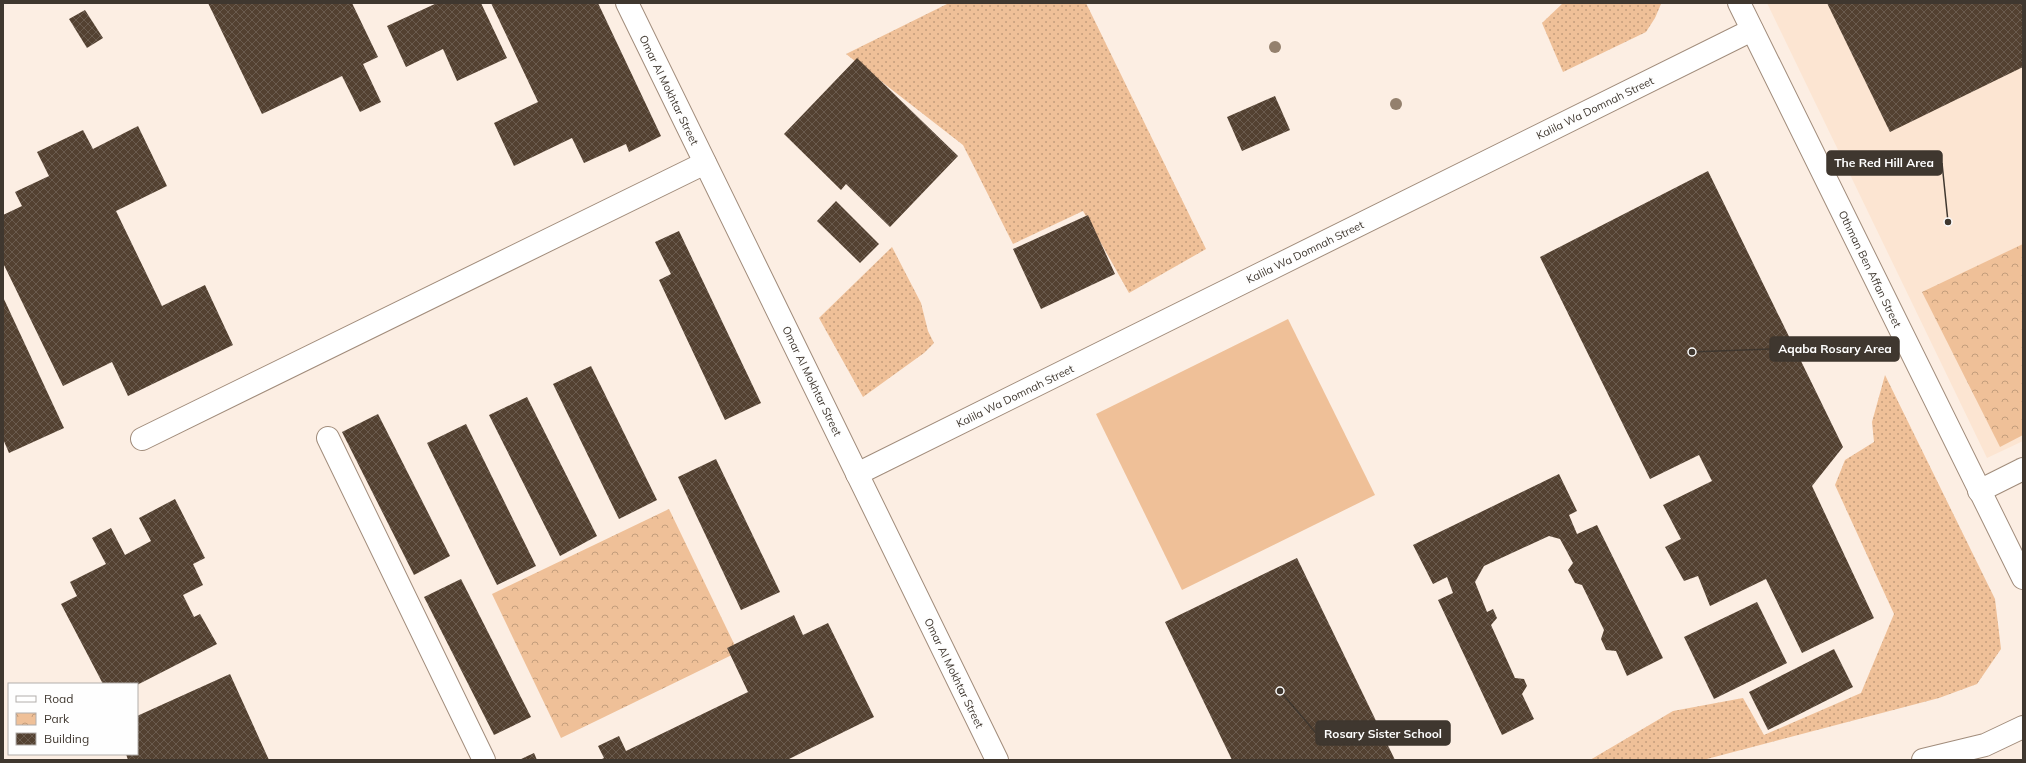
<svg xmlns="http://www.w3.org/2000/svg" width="2026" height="763" font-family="Mulish,sans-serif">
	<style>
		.built { fill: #fce5d2 }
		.park { fill: url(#park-crowns) }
		.garden { fill: url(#garden-dots) }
		.pitch { fill: #efc098 }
		.building { fill: url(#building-cross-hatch) }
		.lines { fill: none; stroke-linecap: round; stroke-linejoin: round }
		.minor-casing { stroke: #a18c7b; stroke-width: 24 }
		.minor { stroke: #fff; stroke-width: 22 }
		.tree { fill: #94806d }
		.labels { text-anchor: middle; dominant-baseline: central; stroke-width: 4; stroke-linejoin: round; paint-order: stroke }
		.street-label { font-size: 11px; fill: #3f372f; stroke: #fefefe }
		.leader { fill: none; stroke: #3f372f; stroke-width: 1.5 }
		.callout-dot { fill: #3f372f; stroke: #fefefe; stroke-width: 1.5 }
		.callout { fill: #3f372f; stroke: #3f372f; stroke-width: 1.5 }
		.callout-label { font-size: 12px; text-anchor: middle; font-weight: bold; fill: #fff }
	</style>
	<defs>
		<pattern id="park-crowns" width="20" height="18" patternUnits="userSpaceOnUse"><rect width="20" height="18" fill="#efc098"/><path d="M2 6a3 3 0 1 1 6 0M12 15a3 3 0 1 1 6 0" fill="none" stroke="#c39d7c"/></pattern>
		<pattern id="garden-dots" width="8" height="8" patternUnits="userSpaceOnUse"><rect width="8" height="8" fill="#efc098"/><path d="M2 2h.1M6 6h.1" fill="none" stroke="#c39d7c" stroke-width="1.8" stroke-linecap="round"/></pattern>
		<pattern id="building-cross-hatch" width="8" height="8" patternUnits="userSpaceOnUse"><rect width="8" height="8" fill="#534131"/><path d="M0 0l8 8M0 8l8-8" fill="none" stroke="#6a5b4e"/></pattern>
	</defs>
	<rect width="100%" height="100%" fill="#fceee3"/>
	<path class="built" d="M 1767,3 L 2023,3 L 2023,441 L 1987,458 Z"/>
	<g class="park">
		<path d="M 2023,244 L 2023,435 L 2000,447 L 1922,292 Z"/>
		<path d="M 669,509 L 738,652 L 561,738 L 492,594 Z"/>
	</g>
	<g class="garden">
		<path d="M 949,3 L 1086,3 L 1206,249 L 1129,293 L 1083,211 L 1013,244 L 963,145 L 846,54 Z"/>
		<path d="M 1563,3 L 1661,3 L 1661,4 L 1655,18 L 1646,32 L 1563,72 L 1542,23 Z"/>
		<path d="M 892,247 L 921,303 L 928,331 L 934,343 L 924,353 L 863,397 L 819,318 Z"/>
		<path d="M 1885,375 L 1995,599 L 2001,649 L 1977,684 L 1939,698 L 1703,760 L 1590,760 L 1673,711 L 1743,698 L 1764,735 L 1861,693 L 1894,614 L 1835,485 L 1845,460 L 1874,442 L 1872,422 Z"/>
	</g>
	<path class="pitch" d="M 1288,319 L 1375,495 L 1182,590 L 1096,414 Z"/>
	<g class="building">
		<path d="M 208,3 L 352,3 L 378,57 L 363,64 L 381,102 L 360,112 L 342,76 L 262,114 Z"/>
		<path d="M 437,3 L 481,3 L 507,58 L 457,81 L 443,49 L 406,67 L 387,26 Z"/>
		<path d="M 491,3 L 598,3 L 661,136 L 629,152 L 626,144 L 584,163 L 572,138 L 514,166 L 494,123 L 538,102 Z"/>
		<path d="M 1827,3 L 2023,3 L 2023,67 L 1890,132 Z"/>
		<path d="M 85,10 L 103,38 L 87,48 L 69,19 Z"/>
		<path d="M 857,58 L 958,156 L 890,227 L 846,184 L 841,190 L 784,134 Z"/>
		<path d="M 1275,96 L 1290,130 L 1242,151 L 1227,117 Z"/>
		<path d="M 138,126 L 167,186 L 116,211 L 162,306 L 205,285 L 233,345 L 128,396 L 112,362 L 63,386 L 3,263 L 3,215 L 22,206 L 15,192 L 49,176 L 37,152 L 83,130 L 93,149 Z"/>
		<path d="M 1708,171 L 1843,447 L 1812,486 L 1874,618 L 1802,653 L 1766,579 L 1710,606 L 1698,576 L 1684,581 L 1665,547 L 1681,539 L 1663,505 L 1712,481 L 1699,455 L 1650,479 L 1540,257 Z"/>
		<path d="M 836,201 L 879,244 L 860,263 L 817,221 Z"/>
		<path d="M 1088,215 L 1115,274 L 1041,309 L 1013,249 Z"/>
		<path d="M 679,231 L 761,403 L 725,420 L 659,280 L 671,274 L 655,242 Z"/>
		<path d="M 3,297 L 64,428 L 9,453 L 3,439 Z"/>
		<path d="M 591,366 L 657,500 L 619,519 L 553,384 Z"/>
		<path d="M 527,397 L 597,536 L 560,556 L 489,415 Z"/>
		<path d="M 378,414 L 450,556 L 414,575 L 342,432 Z"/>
		<path d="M 466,424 L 536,566 L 497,585 L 427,443 Z"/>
		<path d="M 716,459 L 780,592 L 741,610 L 678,477 Z"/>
		<path d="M 1559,474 L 1577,511 L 1569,515 L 1577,534 L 1597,525 L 1663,658 L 1627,676 L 1616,651 L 1606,650 L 1601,639 L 1604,630 L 1582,585 L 1575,583 L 1568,570 L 1573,563 L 1560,539 L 1549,536 L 1484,566 L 1475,582 L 1487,612 L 1493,609 L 1497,618 L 1491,625 L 1515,678 L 1524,679 L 1527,686 L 1522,694 L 1534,719 L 1502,735 L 1438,600 L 1453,593 L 1447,577 L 1433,584 L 1413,545 Z"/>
		<path d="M 175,499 L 205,558 L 193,564 L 203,585 L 183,595 L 194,617 L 200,614 L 217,644 L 137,685 L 137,684 L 103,684 L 61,604 L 77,596 L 70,582 L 106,564 L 92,538 L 111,528 L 125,555 L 151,541 L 139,518 Z"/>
		<path d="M 1297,558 L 1395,760 L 1232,760 L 1165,622 Z"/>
		<path d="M 461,579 L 531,717 L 494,735 L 424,597 Z"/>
		<path d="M 1757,602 L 1787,663 L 1714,699 L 1684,637 Z"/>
		<path d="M 794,615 L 803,635 L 828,623 L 874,717 L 787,760 L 600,760 L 604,758 L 598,746 L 619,736 L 626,751 L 748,692 L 727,648 Z"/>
		<path d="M 1834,649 L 1853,687 L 1768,730 L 1749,692 Z"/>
		<path d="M 230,674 L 269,760 L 128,760 L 126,754 L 137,754 L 137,716 Z"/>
		<path d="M 534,753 L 537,760 L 519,760 Z"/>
	</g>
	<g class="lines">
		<defs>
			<g id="minor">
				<path d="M 627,3 L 997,760"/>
				<path d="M 1739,3 L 2023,578"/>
				<path d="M 328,438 L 484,760"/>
				<path d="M 142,439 L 705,163"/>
				<path d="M 857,474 L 1752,30"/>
				<path d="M 1979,491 L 2023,469"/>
				<path d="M 1923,760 L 1985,745 L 2023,727"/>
			</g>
		</defs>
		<use href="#minor" class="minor-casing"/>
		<use href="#minor" class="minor"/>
	</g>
	<g class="tree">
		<circle cx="1275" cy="47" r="6"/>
		<circle cx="1396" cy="104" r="6"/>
	</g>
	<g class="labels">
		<g class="street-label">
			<text transform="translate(669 90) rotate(64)">Omar Al Mokhtar Street</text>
			<text transform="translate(1595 108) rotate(-26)">Kalila Wa Domnah Street</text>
			<text transform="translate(1305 252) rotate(-26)">Kalila Wa Domnah Street</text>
			<text transform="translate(1870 269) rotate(64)">Othman Ben Affan Street</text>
			<text transform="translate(812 381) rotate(64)">Omar Al Mokhtar Street</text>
			<text transform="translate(1015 396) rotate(-26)">Kalila Wa Domnah Street</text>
			<text transform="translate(954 673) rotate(64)">Omar Al Mokhtar Street</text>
		</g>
	</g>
	<path class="leader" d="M1948 222L1942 163M1692 352L1770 349M1280 691L1316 733"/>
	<g class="callout-dot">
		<circle cx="1948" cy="222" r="4"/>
		<circle cx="1692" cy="352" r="4"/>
		<circle cx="1280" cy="691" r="4"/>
	</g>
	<g class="callout">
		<rect x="1827" y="151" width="115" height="24" rx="4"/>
		<rect x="1770" y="337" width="129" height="24" rx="4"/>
		<rect x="1316" y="721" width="134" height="24" rx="4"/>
	</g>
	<g class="callout-label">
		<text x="1884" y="167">The Red Hill Area</text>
		<text x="1835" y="353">Aqaba Rosary Area</text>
		<text x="1383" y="738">Rosary Sister School</text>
	</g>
	<rect width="2026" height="763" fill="none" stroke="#3f372f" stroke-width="8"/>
	<rect x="8" y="683" width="130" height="72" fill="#fefefe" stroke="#b2aeab"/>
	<rect x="16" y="696" width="20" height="6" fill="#ffffff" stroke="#b2aeab"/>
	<text x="44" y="703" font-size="12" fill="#3f372f">Road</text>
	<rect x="16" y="713" width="20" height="12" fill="url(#park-crowns)" stroke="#b2aeab"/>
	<text x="44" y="723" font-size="12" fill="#3f372f">Park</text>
	<rect x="16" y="733" width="20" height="12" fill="url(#building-cross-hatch)" stroke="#b2aeab"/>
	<text x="44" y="743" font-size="12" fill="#3f372f">Building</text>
</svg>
